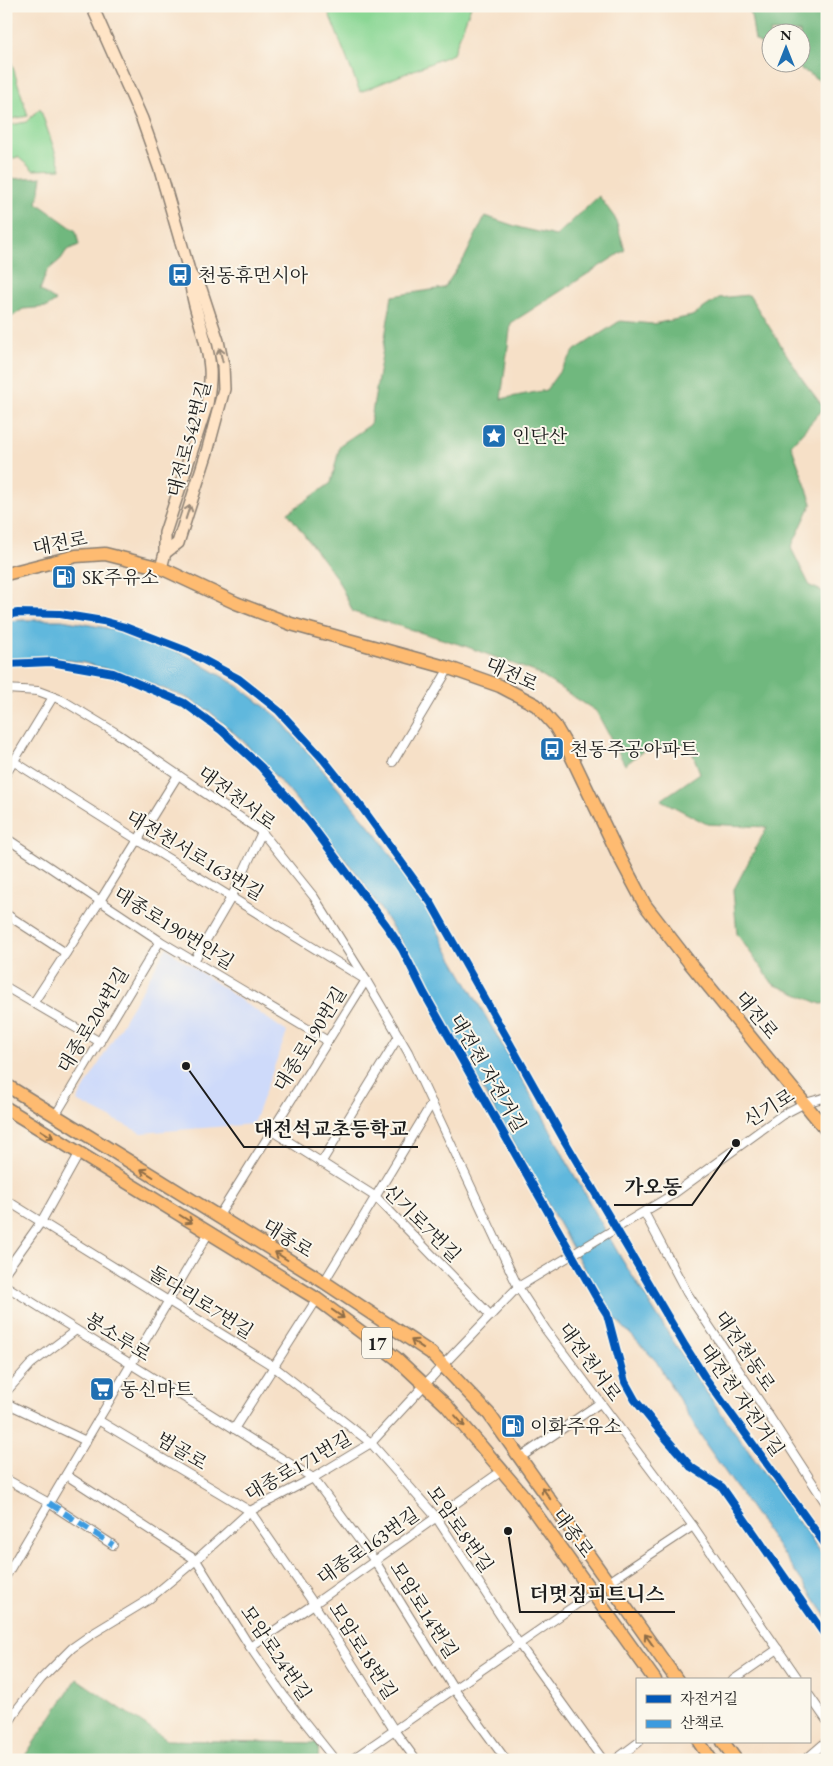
<svg xmlns="http://www.w3.org/2000/svg" width="833" height="1766" font-family="'EB Garamond','Noto Serif KR',serif">
	<style>
		.built { fill: #cedafa }
		.green { fill: #8ad794; stroke: #537a58 }
		.forest { fill: #6fb87e; stroke: #466a4d }
		.water { fill: #60b8dd; stroke: #3e6a7c }
		.lines { fill: none; stroke-linecap: round; stroke-linejoin: round }
		.street-casing { stroke: #897e72; stroke-width: 10 }
		.secondary-casing { stroke: #897e72; stroke-width: 14 }
		.primary-casing { stroke: #897e72; stroke-width: 15 }
		.street { stroke: #fff; stroke-width: 8 }
		.secondary { stroke: #ffe4c6; stroke-width: 11 }
		.primary { stroke: #febb71; stroke-width: 12 }
		.quiet { stroke: #3c9bdf; stroke-width: 6; stroke-dasharray: 12 6; stroke-linecap: butt }
		.cycleway-casing { stroke: #fbf7ec; stroke-width: 11 }
		.cycleway { stroke: #0057b8; stroke-width: 8 }
		.oneway { stroke: #998a7a }
		.oneway2 { stroke: #8d6c46 }
		.labels { text-anchor: middle; dominant-baseline: central; stroke-width: 4; stroke-linejoin: round; paint-order: stroke }
		.shield { fill: #fbf7ec; stroke: #5f5e5a; stroke-width: 1 }
		.shield-label { font-size: 18px; font-weight: bold; fill: #1c1c1c }
		.poi-label { font-size: 19px; fill: #1c1c1c; stroke: #fbf7ec; text-anchor: start }
		.street-label { font-size: 19px; fill: #1c1c1c; stroke: #fbf7ec }
		.leader { fill: none; stroke: #1c1c1c; stroke-width: 2 }
		.callout-dot { fill: #1c1c1c; stroke: #fbf7ec; stroke-width: 2 }
		.callout-label { font-size: 20px; text-anchor: middle; font-weight: bold; fill: #1c1c1c; stroke: #fbf7ec; stroke-width: 4; stroke-linejoin: round; paint-order: stroke }
	</style>
	<rect width="100%" height="100%" fill="#fbf7ec"/>
	<filter id="ink" filterUnits="userSpaceOnUse"><feTurbulence type="fractalNoise" baseFrequency=".02" numOctaves="2"/><feDisplacementMap in="SourceGraphic" scale="10" xChannelSelector="R" yChannelSelector="G"/><feConvolveMatrix kernelMatrix="1 2 1 2 8 2 1 2 1" color-interpolation-filters="sRGB"/></filter>
	<filter id="wash" filterUnits="userSpaceOnUse"><feTurbulence type="fractalNoise" baseFrequency=".0096" numOctaves="4" result="noise"/><feDisplacementMap in="SourceGraphic" scale="20" xChannelSelector="R" yChannelSelector="G"/><feGaussianBlur stdDeviation="1.12" result="paint"/><feColorMatrix in="noise" values="0 0 0 0 0 0 0 0 0 0 0 0 0 0 0 0 0 1.4 0 .05"/><feComposite in="paint" operator="in"/></filter>
	<g filter="url(#wash)">
		<rect width="100%" height="100%" fill="#f6e0c7"/>
		<path class="built" d="M 167,947 L 174,954 L 287,1032 L 253,1124 L 141,1133 L 77,1101 Z"/>
		<g class="green">
			<path d="M 326,6 L 471,6 L 453,54 L 360,92 Z"/>
			<path d="M 6,45 L 28,116 L 6,120 Z"/>
			<path d="M 40,108 L 61,169 L 33,170 L 18,157 L 6,160 L 6,126 L 26,122 Z"/>
		</g>
		<g class="forest">
			<path d="M 723,6 L 827,6 L 827,85 L 791,63 L 800,62 L 800,32 L 770,32 L 770,50 L 755,40 L 750,9 Z"/>
			<path d="M 42,177 L 40,189 L 37,203 L 76,231 L 79,245 L 67,250 L 61,259 L 47,271 L 40,290 L 56,301 L 47,307 L 23,309 L 6,321 L 6,188 L 8,179 Z"/>
			<path d="M 599,196 L 615,218 L 625,250 L 511,323 L 501,399 L 546,390 L 575,350 L 620,321 L 653,324 L 692,316 L 719,298 L 749,295 L 803,380 L 824,408 L 791,445 L 812,503 L 791,548 L 810,586 L 827,593 L 827,1003 L 821,1004 L 773,984 L 737,934 L 733,891 L 767,827 L 707,824 L 661,800 L 700,773 L 689,744 L 647,748 L 625,765 L 596,711 L 535,672 L 465,646 L 353,612 L 338,580 L 288,513 L 331,483 L 340,445 L 370,425 L 392,296 L 444,288 L 465,257 L 485,216 L 521,228 L 556,236 Z"/>
			<path d="M 77,1679 L 167,1740 L 319,1743 L 318,1760 L 22,1760 Z"/>
		</g>
		<path class="water" d="M 24,620 L 62,620 L 118,630 L 163,645 L 191,658 L 238,686 L 278,717 L 377,835 L 429,913 L 447,949 L 547,1123 L 568,1164 L 621,1258 L 697,1379 L 827,1561 L 827,1617 L 707,1446 L 656,1361 L 608,1311 L 429,993 L 410,955 L 359,876 L 288,790 L 243,741 L 209,711 L 187,698 L 129,675 L 84,663 L 51,657 L 6,660 L 6,621 Z"/>
	</g>
	<g filter="url(#ink)">
		<g class="lines">
			<defs>
				<g id="street">
					<path d="M 827,296 L 827,307"/>
					<path d="M 6,689 L 38,691 L 62,700 L 118,734 L 262,832 L 314,897 L 366,980 L 408,1052 L 518,1287 L 546,1330 L 693,1526 L 799,1680"/>
					<path d="M 6,761 L 13,761 L 138,840 L 366,980 L 218,1217"/>
					<path d="M 393,762 L 449,668"/>
					<path d="M 6,774 L 53,697"/>
					<path d="M 6,838 L 160,941 L 328,1041"/>
					<path d="M 6,914 L 66,953"/>
					<path d="M 194,961 L 232,896 L 262,832"/>
					<path d="M 6,987 L 100,1042"/>
					<path d="M 34,1002 L 100,901 L 178,775"/>
					<path d="M 55,1116 L 160,941"/>
					<path d="M 272,1131 L 376,1197 L 491,1316"/>
					<path d="M 321,1163 L 399,1036"/>
					<path d="M 6,1200 L 273,1366 L 371,1443 L 436,1517 L 519,1644 L 603,1760"/>
					<path d="M 644,1212 L 687,1293 L 760,1402 L 827,1505"/>
					<path d="M 6,1271 L 41,1222 L 79,1154"/>
					<path d="M 324,1282 L 432,1103"/>
					<path d="M 6,1286 L 313,1478 L 375,1561 L 454,1689 L 506,1760"/>
					<path d="M 6,1392 L 31,1364 L 76,1330"/>
					<path d="M 6,1403 L 86,1441"/>
					<path d="M 98,1420 L 250,1511 L 314,1604 L 394,1730 L 416,1760"/>
					<path d="M 234,1429 L 317,1299"/>
					<path d="M 521,1457 L 600,1403"/>
					<path d="M 66,1475 L 196,1560 L 250,1647 L 284,1696 L 335,1760"/>
					<path d="M 6,1479 L 49,1503 L 113,1545"/>
					<path d="M 6,1576 L 208,1234"/>
					<path d="M 609,1582 L 693,1526"/>
					<path d="M 250,1647 L 314,1604 L 503,1470"/>
					<path d="M 733,1680 L 778,1649"/>
					<path d="M 809,1695 L 827,1721"/>
					<path d="M 6,1727 L 18,1708 L 41,1679 L 72,1648 L 92,1634 L 148,1600 L 196,1560 L 250,1511 L 313,1478 L 371,1443 L 443,1365 L 518,1287 L 672,1195 L 782,1115 L 805,1103 L 827,1097"/>
					<path d="M 351,1760 L 593,1593"/>
					<path d="M 615,1760 L 639,1742"/>
					<path d="M 805,1760 L 827,1741"/>
				</g>
				<g id="secondary">
					<path d="M 92,6 L 142,119 L 160,170 L 190,274 C 191,307 208,336 210,369 C 211,381 209,392 207,404 L 165,533 L 165,553 L 161,568"/>
					<path d="M 165,553 L 178,543 L 207,452 L 224,389 L 223,365 L 218,341 L 201,289 L 190,274"/>
				</g>
				<g id="primary">
					<path d="M 6,574 L 76,556 L 105,554 L 161,568 L 236,603 L 291,624 L 449,668 L 500,686 L 536,705 L 555,726 L 566,745 L 618,854 L 645,905 L 689,962 L 827,1131"/>
					<path d="M 6,1085 L 324,1282 L 431,1353 L 489,1414 L 677,1680"/>
					<path d="M 6,1108 L 317,1299 L 396,1358 L 446,1405 L 521,1493 L 655,1680"/>
					<path d="M 699,1742 L 711,1760"/>
					<path d="M 723,1742 L 736,1760"/>
				</g>
			</defs>
			<use href="#street" class="street-casing"/>
			<use href="#secondary" class="secondary-casing"/>
			<use href="#primary" class="primary-casing"/>
			<use href="#street" class="street"/>
			<use href="#secondary" class="secondary"/>
			<use href="#primary" class="primary"/>
			<path class="quiet" d="M 49,1503 L 113,1545"/>
			<defs>
				<g id="cycleway">
					<path d="M 6,615 L 18,613 L 60,614 L 103,621 L 125,627 L 187,651 L 239,679 L 279,711 L 323,759 L 363,809 L 431,903 L 563,1138 L 685,1346 L 704,1376 L 827,1547"/>
					<path d="M 6,664 L 51,662 L 113,673 L 184,703 L 221,730 L 261,767 L 309,822 L 386,925 L 402,949 L 424,993 L 595,1295 L 607,1314 L 625,1382 L 635,1400 L 664,1436 L 691,1467 L 722,1487 L 827,1638"/>
				</g>
			</defs>
			<use href="#cycleway" class="cycleway-casing"/>
			<use href="#cycleway" class="cycleway"/>
		</g>
		<defs><path id="oneway-shaft" d="M-6 0H5M1.5-3L5.5 0L1.5 3" fill="none" stroke-width="1.6" stroke-linecap="round" stroke-linejoin="round" transform="scale(1.25)"/></defs>
		<g class="oneway">
			<use href="#oneway-shaft" transform="translate(221 355) rotate(-103)"/>
			<use href="#oneway-shaft" transform="translate(188 512) rotate(-72)"/>
		</g>
		<g class="oneway2">
			<use href="#oneway-shaft" transform="translate(47 1134) rotate(32)"/>
			<use href="#oneway-shaft" transform="translate(147 1173) rotate(-148)"/>
			<use href="#oneway-shaft" transform="translate(186 1219) rotate(32)"/>
			<use href="#oneway-shaft" transform="translate(281 1256) rotate(-148)"/>
			<use href="#oneway-shaft" transform="translate(338 1314) rotate(35)"/>
			<use href="#oneway-shaft" transform="translate(417 1344) rotate(-146)"/>
			<use href="#oneway-shaft" transform="translate(460 1421) rotate(49)"/>
			<use href="#oneway-shaft" transform="translate(546 1493) rotate(-125)"/>
			<use href="#oneway-shaft" transform="translate(649 1640) rotate(-125)"/>
		</g>
	</g>
	<defs>
		<symbol id="bus-square" viewBox="-11 -11 22 22"><rect x="-9" y="-9" width="18" height="18" rx="4" fill="#1f6fb2" stroke="#fbf7ec"/><path d="M-5-6H5V4H4V6H2V4H-2V6H-4V4H-5ZM-3.5-4V0h7V-4ZM-3.5 1.2v1.5H-2V1.2ZM2 1.2v1.5H3.5V1.2Z" fill="#fff"/></symbol>
		<symbol id="sight-square" viewBox="-11 -11 22 22"><rect x="-9" y="-9" width="18" height="18" rx="4" fill="#1f6fb2" stroke="#fbf7ec"/><path d="M0-6L1.8-2.2L6-1.7L2.9 1.2L3.7 5.4L0 3.3L-3.7 5.4L-2.9 1.2L-6-1.7L-1.8-2.2Z" fill="#fff"/></symbol>
		<symbol id="fuel-square" viewBox="-11 -11 22 22"><rect x="-9" y="-9" width="18" height="18" rx="4" fill="#1f6fb2" stroke="#fbf7ec"/><path d="M-5.5-6h7V0h2V4h1.3V-2.5L3-4.5l.8-.8L6-3V5H2.5V1h-1V6h-7ZM-4.2-4.7v3.2H.2V-4.7Z" fill="#fff"/></symbol>
		<symbol id="supermarket-square" viewBox="-11 -11 22 22"><rect x="-9" y="-9" width="18" height="18" rx="4" fill="#1f6fb2" stroke="#fbf7ec"/><path d="M-6-5.5h2.5l.6 2H6L4.5 2H-2.5L-4.4-4H-6ZM-1.5 3.2a1.3 1.3 0 1 0 .1 0ZM3 3.2a1.3 1.3 0 1 0 .1 0Z" fill="#fff"/></symbol>
	</defs>
	<g fill-rule="evenodd">
		<use href="#bus-square" x="166" y="261" width="28" height="28"/>
		<use href="#sight-square" x="480" y="422" width="28" height="28"/>
		<use href="#fuel-square" x="50" y="563" width="28" height="28"/>
		<use href="#bus-square" x="538" y="735" width="28" height="28"/>
		<use href="#supermarket-square" x="88" y="1375" width="28" height="28"/>
		<use href="#fuel-square" x="499" y="1412" width="28" height="28"/>
	</g>
	<g class="labels">
		<rect class="shield" x="362" y="1327.5" width="30" height="31" rx="4"/>
		<g class="shield-label">
			<text x="377" y="1343">17</text>
		</g>
		<g class="poi-label">
			<text x="198" y="275">천동휴먼시아</text>
			<text x="512" y="436">인단산</text>
			<text x="82" y="577">SK주유소</text>
			<text x="570" y="749">천동주공아파트</text>
			<text x="120" y="1389">동신마트</text>
			<text x="530" y="1426">이화주유소</text>
		</g>
		<g class="street-label">
			<text transform="translate(189 439) rotate(-75)">대전로542번길</text>
			<text transform="translate(60 543) rotate(-11)">대전로</text>
			<text transform="translate(512 674) rotate(25)">대전로</text>
			<text transform="translate(237 798) rotate(37)">대전천서로</text>
			<text transform="translate(195 855) rotate(31)">대전천서로163번길</text>
			<text transform="translate(174 928) rotate(32)">대종로190번안길</text>
			<text transform="translate(757 1015) rotate(51)">대전로</text>
			<text transform="translate(93 1020) rotate(-59)">대종로204번길</text>
			<text transform="translate(310 1039) rotate(-58)">대종로190번길</text>
			<text transform="translate(488 1073) rotate(60)">대전천 자전거길</text>
			<text transform="translate(769 1108) rotate(-32)">신기로</text>
			<text transform="translate(422 1223) rotate(45)">신기로7번길</text>
			<text transform="translate(288 1238) rotate(32)">대종로</text>
			<text transform="translate(201 1302) rotate(32)">돌다리로7번길</text>
			<text transform="translate(118 1337) rotate(32)">봉소루로</text>
			<text transform="translate(745 1351) rotate(56)">대전천동로</text>
			<text transform="translate(590 1362) rotate(54)">대전천서로</text>
			<text transform="translate(742 1400) rotate(55)">대전천 자전거길</text>
			<text transform="translate(182 1451) rotate(31)">범골로</text>
			<text transform="translate(298 1466) rotate(-30)">대종로171번길</text>
			<text transform="translate(460 1529) rotate(55)">모암로8번길</text>
			<text transform="translate(573 1533) rotate(54)">대종로</text>
			<text transform="translate(368 1546) rotate(-35)">대종로163번길</text>
			<text transform="translate(424 1610) rotate(58)">모암로14번길</text>
			<text transform="translate(363 1651) rotate(58)">모암로18번길</text>
			<text transform="translate(276 1653) rotate(56)">모암로24번길</text>
		</g>
	</g>
	<path class="leader" d="M186 1066L244 1147H418M736 1143L692 1205H614M508 1531L520 1612H675"/>
	<g class="callout-dot">
		<circle cx="186" cy="1066" r="5"/>
		<circle cx="736" cy="1143" r="5"/>
		<circle cx="508" cy="1531" r="5"/>
	</g>
	<g class="callout-label">
		<text x="331" y="1136">대전석교초등학교</text>
		<text x="653" y="1194">가오동</text>
		<text x="597" y="1601">더멋짐피트니스</text>
	</g>
	<rect width="833" height="1766" fill="none" stroke="#fbf7ec" stroke-width="25"/>
	<rect x="636" y="1678" width="175" height="65" fill="#fbf7ec" stroke="#a29f99"/>
	<rect x="646" y="1695" width="25" height="8" fill="#0057b8" stroke="#a29f99"/>
	<text x="680" y="1704" font-size="15" fill="#1c1c1c">자전거길</text>
	<rect x="646" y="1720" width="25" height="8" fill="#3c9bdf" stroke="#a29f99"/>
	<text x="680" y="1728" font-size="15" fill="#1c1c1c">산책로</text>
	<g transform="translate(786 48)"><circle r="24" fill="#fbf7ec" stroke="#a29f99"/>
	<path d="M0-4L9 19L0 12L-9 19Z" fill="#1f6fb2"/>
	<text y="-8" font-size="14" font-weight="bold" text-anchor="middle" fill="#1c1c1c">N</text>
	</g>
</svg>
